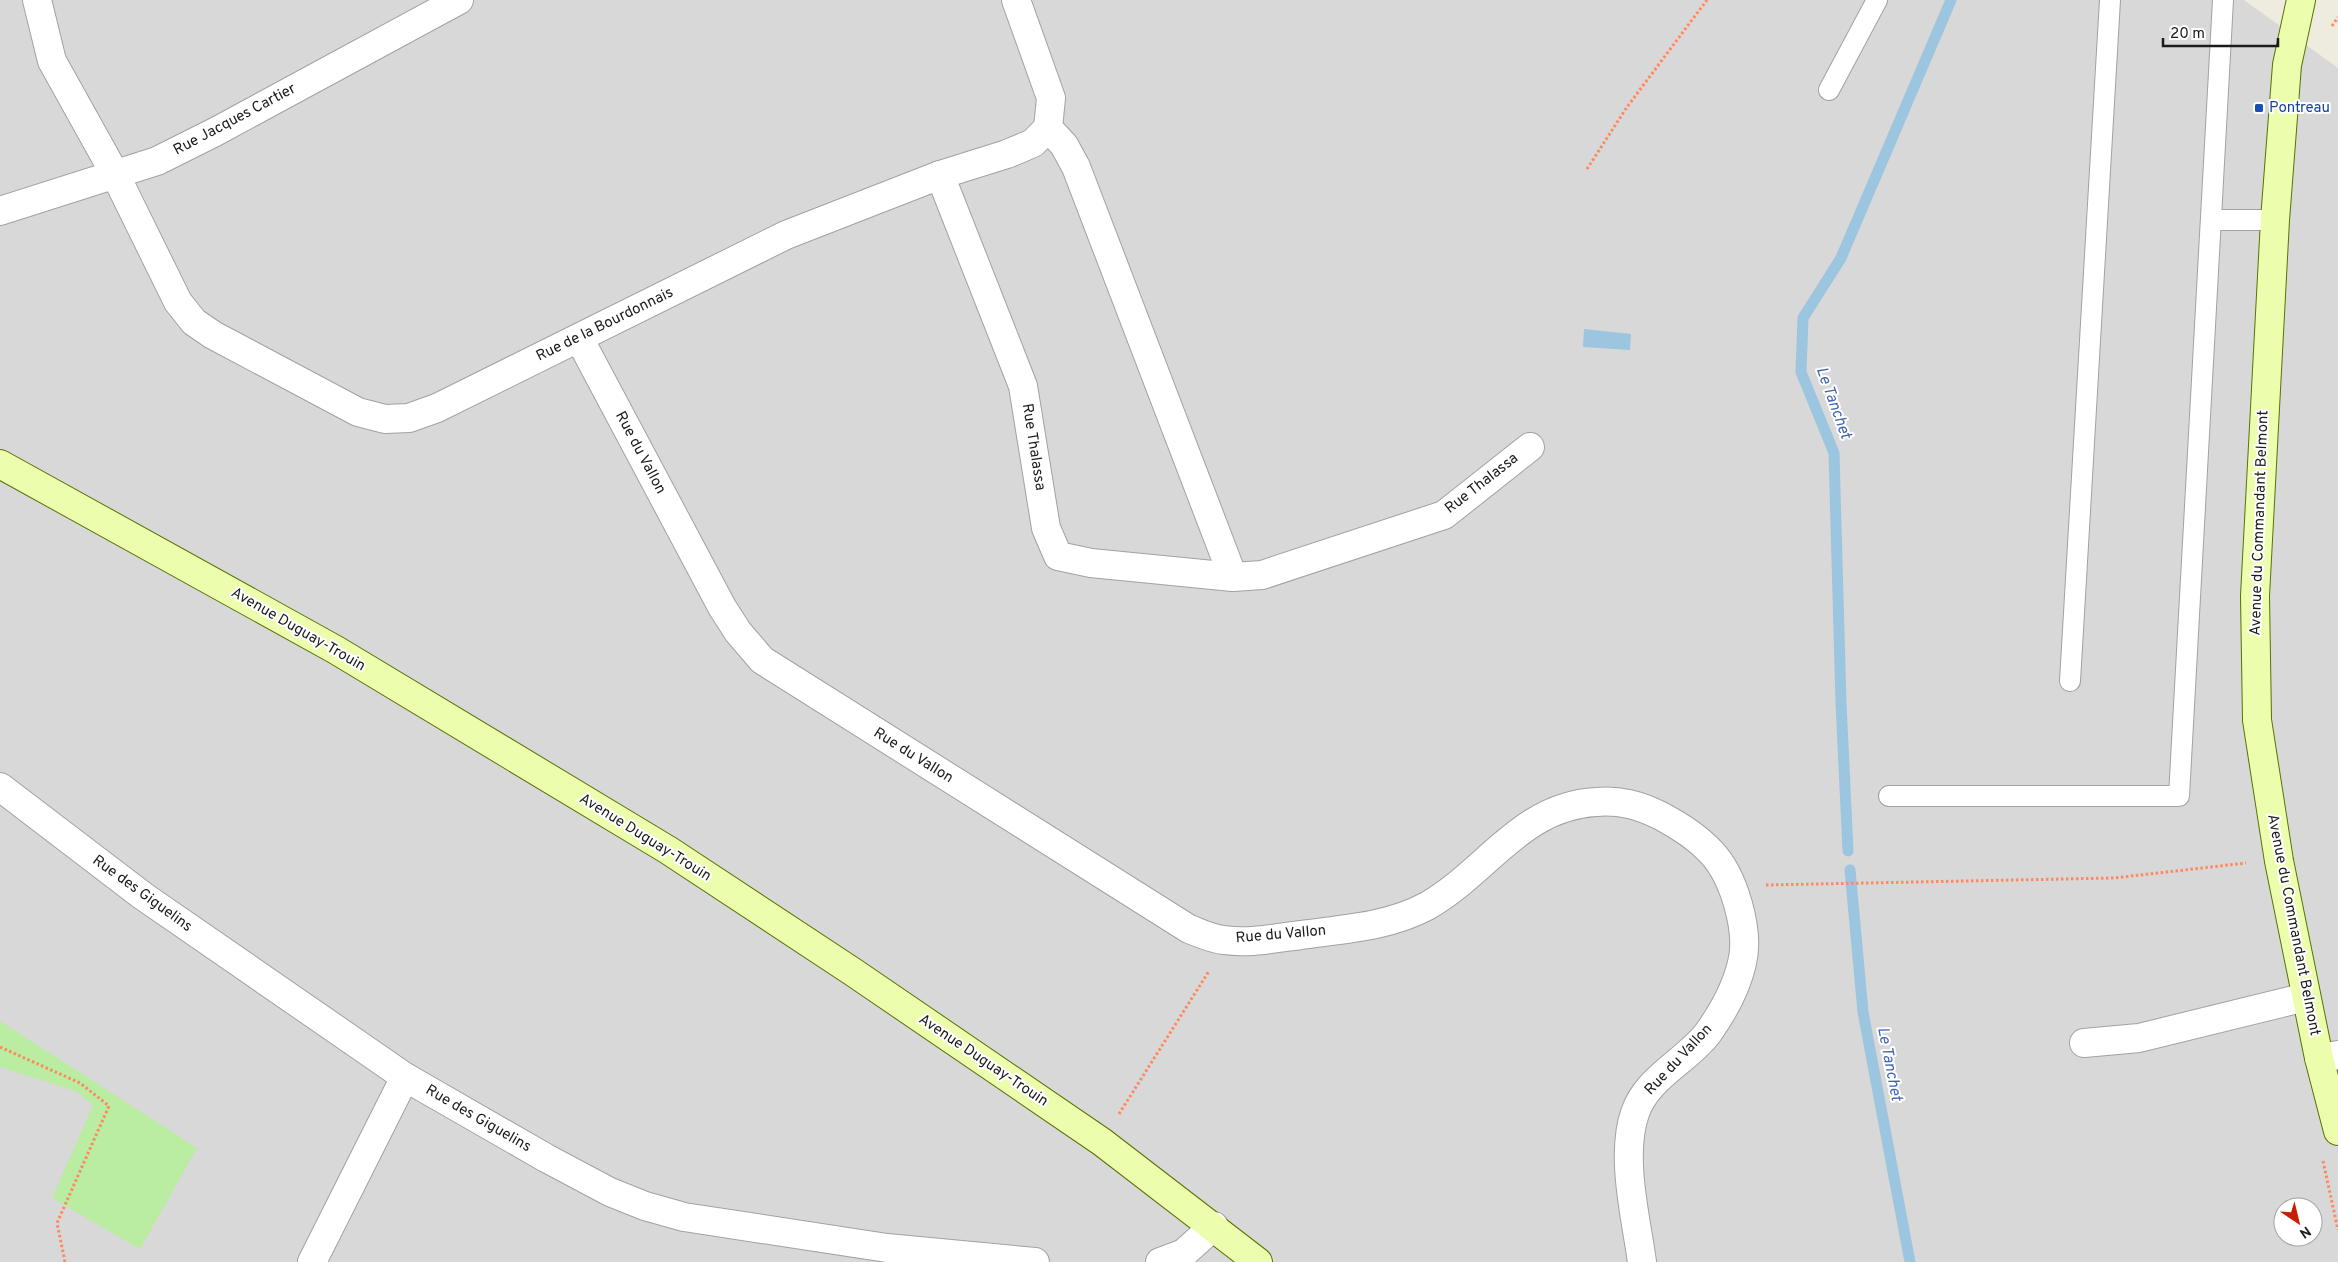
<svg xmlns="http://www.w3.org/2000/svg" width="2338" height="1262" font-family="Overpass,sans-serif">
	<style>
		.residential { fill: #d9d8d8; fill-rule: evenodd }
		.grass { fill: #baeca1 }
		.water { fill: #9cc5df }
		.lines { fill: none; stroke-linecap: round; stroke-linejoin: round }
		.stream { stroke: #9cc5df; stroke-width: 11 }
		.lane-casing { stroke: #a2a2a2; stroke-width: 22 }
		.street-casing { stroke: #a2a2a2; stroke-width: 30 }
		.secondary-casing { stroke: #557400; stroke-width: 30 }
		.path { stroke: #ff895f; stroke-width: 3; stroke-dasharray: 2.5 2.5; stroke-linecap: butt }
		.lane { stroke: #fff; stroke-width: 20 }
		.street { stroke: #fff; stroke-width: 28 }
		.secondary { stroke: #edfdae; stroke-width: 28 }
		.transit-dot { fill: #1a4fb4; stroke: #fff; stroke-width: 2 }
		.labels { text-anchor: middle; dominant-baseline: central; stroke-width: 4; stroke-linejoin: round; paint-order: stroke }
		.transit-label { font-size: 15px; fill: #164399; stroke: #fff; text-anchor: start }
		.street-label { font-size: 15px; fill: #1b1b1b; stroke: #fff }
		.water-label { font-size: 16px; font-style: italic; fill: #4267b0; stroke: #fff }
	</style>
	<rect width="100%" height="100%" fill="#eeebdf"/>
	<path class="residential" d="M 0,0 L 2244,0 L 2338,68 L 2338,1262 L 0,1262 ZM 2283,1207 L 2313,1207 L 2313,1237 L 2283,1237 Z"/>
	<path class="grass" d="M 0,1021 L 197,1148 L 140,1249 L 52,1198 L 93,1105 L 75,1091 L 0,1067 Z"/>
	<path class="water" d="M 1584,329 L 1631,334 L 1630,350 L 1583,347 Z"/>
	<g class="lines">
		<g class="stream">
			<path d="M 1848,851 L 1841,703 L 1834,453 L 1801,372 L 1803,318 L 1841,258 L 1951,0"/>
			<path d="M 1850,870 L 1863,1012 L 1910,1262"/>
		</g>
		<defs>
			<g id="lane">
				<path d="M 1829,90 L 1877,0"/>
				<path d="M 2211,220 L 2275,220"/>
				<path d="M 2070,681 L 2110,0"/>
				<path d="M 1889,796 L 2179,796 L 2223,0"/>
			</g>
			<g id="street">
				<path d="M 37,0 L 52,61 L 116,176 L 178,302 L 194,322 L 213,335 L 358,412 L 385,419 L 409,418 L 437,408 L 786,235 L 940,175 L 1007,154 L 1033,143 L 1048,128 L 1051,98 L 1016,0"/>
				<path d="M 1048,128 L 1064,145 L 1076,167 L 1233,577"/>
				<path d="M 940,175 L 1023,386 L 1046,528 L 1058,556 L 1091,563 L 1233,577 L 1262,575 L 1444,515 L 1530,447"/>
				<path d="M 0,211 L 157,161 L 215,132 L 459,0"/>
				<path d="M 579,338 L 722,607 L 738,632 L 762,660 L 1189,929 C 1200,933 1212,939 1224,940 C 1249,944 1275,938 1301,935 C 1344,929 1388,927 1427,906 C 1487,872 1521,806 1596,802 C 1620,800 1639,805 1661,816 C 1678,825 1697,837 1711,852 C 1734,876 1750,931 1742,963 C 1736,989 1723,1012 1708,1033 C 1687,1061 1647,1077 1635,1113 C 1620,1156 1636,1218 1642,1262"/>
				<path d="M 0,787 L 143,896 L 405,1077 L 546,1158 L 610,1192 L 645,1206 L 684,1217 L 887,1248 L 1035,1262"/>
				<path d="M 2084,1043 L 2139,1038 L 2306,997"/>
				<path d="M 2319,1058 L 2338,1055"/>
				<path d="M 312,1262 L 405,1077"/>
				<path d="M 1160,1262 L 1184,1253 L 1214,1226"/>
			</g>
			<g id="secondary">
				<path d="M 2301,0 L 2287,65 L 2275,220 L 2255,596 L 2257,720 L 2279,861 L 2319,1058 L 2338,1131"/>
				<path d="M 0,464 L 336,650 L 668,850 L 853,972 L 1102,1142 L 1258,1262"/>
			</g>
		</defs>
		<use href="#lane" class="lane-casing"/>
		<use href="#street" class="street-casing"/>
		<use href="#secondary" class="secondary-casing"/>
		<g class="path">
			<path d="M 2332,26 L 2338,17"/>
			<path d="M 1587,169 L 1627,107 L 1707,0"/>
			<path d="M 1766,885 L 2114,878 L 2246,863"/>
			<path d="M 0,1047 L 80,1083 L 109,1106 L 57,1223 L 65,1262"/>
			<path d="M 1119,1114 L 1209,971"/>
			<path d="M 2323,1161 L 2338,1230"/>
		</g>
		<use href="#lane" class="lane"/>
		<use href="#street" class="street"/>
		<use href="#secondary" class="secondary"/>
	</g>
	<rect class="transit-dot" x="2254" y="103" width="10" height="10" rx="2.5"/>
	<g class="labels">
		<g class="transit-label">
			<text x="2269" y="108">Pontreau</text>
		</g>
		<g class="street-label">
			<text transform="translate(235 120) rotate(-28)">Rue Jacques Cartier</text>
			<text transform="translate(605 325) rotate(-26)">Rue de la Bourdonnais</text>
			<text transform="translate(1033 447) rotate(81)">Rue Thalassa</text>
			<text transform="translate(640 453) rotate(62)">Rue du Vallon</text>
			<text transform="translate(1482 484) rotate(-38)">Rue Thalassa</text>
			<text transform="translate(2260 523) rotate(-88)">Avenue du Commandant Belmont</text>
			<text transform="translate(298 630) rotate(30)">Avenue Duguay-Trouin</text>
			<text transform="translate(913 756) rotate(32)">Rue du Vallon</text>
			<text transform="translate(645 838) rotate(32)">Avenue Duguay-Trouin</text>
			<text transform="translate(142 894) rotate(36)">Rue des Giguelins</text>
			<text transform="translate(2293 925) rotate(79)">Avenue du Commandant Belmont</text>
			<text transform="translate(1281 935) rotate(-5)">Rue du Vallon</text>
			<text transform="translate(1679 1060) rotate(-47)">Rue du Vallon</text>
			<text transform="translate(983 1061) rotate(34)">Avenue Duguay-Trouin</text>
			<text transform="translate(478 1119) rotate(30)">Rue des Giguelins</text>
		</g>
		<g class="water-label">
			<text transform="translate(1833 403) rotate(70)">Le Tanchet</text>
			<text transform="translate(1889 1064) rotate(79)">Le Tanchet</text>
		</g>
	</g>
	<g transform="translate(2298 1222) rotate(145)"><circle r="24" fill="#ffffff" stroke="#a4a4a4"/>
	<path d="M0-4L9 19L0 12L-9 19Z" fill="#c62000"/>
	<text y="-8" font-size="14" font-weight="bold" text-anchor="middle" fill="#1b1b1b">N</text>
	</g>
	<path d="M2163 38v8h115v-8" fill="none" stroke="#1b1b1b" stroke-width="2.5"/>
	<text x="2170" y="38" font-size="15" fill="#1b1b1b" stroke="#ffffff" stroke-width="4" paint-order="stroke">20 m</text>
</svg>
